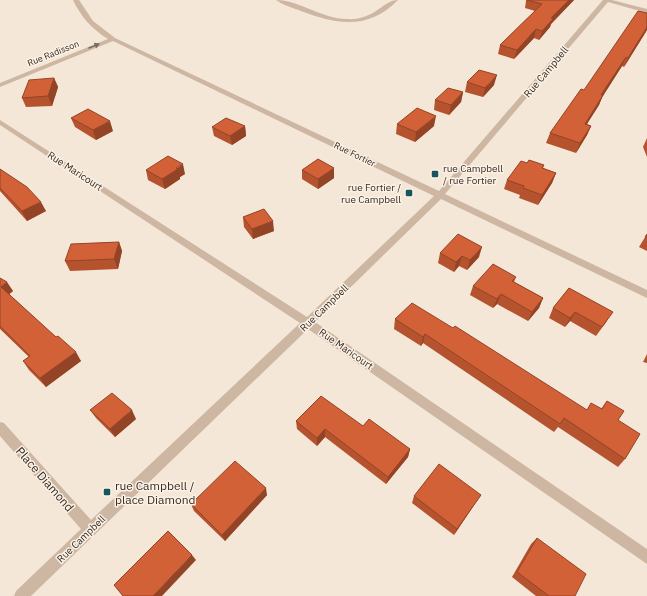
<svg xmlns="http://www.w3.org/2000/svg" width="647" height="596" font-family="'IBM Plex Sans',sans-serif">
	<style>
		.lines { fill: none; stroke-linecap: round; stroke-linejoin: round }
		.minor { fill: #cdb7a2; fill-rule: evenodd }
		.wall { fill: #b5532f }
		.shaded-wall { fill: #934426 }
		.building { fill: #d26137; stroke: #934426 }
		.oneway { fill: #7a6a5d }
		.poi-dot { fill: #17565c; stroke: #fbf1e4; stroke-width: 1.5 }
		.labels { text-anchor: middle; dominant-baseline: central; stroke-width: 3; stroke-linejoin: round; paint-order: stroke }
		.far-street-label { font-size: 9px; fill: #372b25; stroke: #fbf1e4 }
		.street-label { font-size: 10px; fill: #372b25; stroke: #fbf1e4 }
		.poi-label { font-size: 10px; fill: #372b25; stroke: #fbf1e4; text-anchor: start }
		.near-street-label { font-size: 12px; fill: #372b25; stroke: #fbf1e4 }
		.near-poi-label { font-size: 12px; fill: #372b25; stroke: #fbf1e4; text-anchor: start }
	</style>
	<rect width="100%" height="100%" fill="#f4e7d8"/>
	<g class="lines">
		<g class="minor">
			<path d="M 73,0 L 79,0 L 93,21 L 115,38 L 439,191 L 603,0 L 612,0 L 647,9 L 647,13 L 608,2 L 445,194 L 647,290 L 647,298 L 441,199 L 315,322 L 647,549 L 647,564 L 308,329 L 31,596 L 14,596 L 16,591 L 81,529 L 0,436 L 0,422 L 4,423 L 91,520 L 300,323 L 0,125 L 0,120 L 307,317 L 434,196 L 113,41 L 0,87 L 0,83 L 108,39 C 92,29 81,17 73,0 Z"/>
			<path d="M 276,0 C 299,0 322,19 347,19 C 358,20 368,16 376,11 C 384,6 389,0 398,0 C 369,30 337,25 301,11 C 293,8 283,5 276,0 Z"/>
		</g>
	</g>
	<g class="wall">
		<path d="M 526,0 L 574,0 L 551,24 L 550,27 L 539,40 L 534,38 L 514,59 L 498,54 L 500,45 L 535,11 L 525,8 L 526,1 Z"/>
		<path d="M 647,30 L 624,67 L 622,66 L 603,95 L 599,105 L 587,124 L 591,126 L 587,135 L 576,153 L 546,143 L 550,133 L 584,90 Z"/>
		<path d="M 54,78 L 58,87 L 52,106 L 26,107 L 22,98 Z"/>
		<path d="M 467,82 L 494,85 L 483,97 L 465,92 Z"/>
		<path d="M 463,92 L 461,102 L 449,115 L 434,110 L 435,100 Z"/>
		<path d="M 71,118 L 113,131 L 96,140 L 75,127 Z"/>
		<path d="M 397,124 L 434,126 L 415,142 L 396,134 Z"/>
		<path d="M 245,126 L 246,136 L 232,145 L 214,136 L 212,127 Z"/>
		<path d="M 647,138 L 647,157 L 643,147 Z"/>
		<path d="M 527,163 L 544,165 L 543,168 L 556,173 L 552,183 L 538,205 L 519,198 L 520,195 L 504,189 L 507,180 Z"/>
		<path d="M 0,169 L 46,211 L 27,221 L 0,191 Z"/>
		<path d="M 146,170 L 185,174 L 180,177 L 180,179 L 165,189 L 148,180 Z"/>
		<path d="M 302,170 L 334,178 L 318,189 L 302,179 Z"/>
		<path d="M 243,217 L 274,231 L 253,239 L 244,227 Z"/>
		<path d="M 647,234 L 647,251 L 639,247 Z"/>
		<path d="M 119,242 L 122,251 L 118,269 L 70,271 L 65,261 Z"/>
		<path d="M 440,253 L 479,257 L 467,270 L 459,266 L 454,272 L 438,263 Z"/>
		<path d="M 516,277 L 514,282 L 543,298 L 539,308 L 528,321 L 497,304 L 493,308 L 470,295 L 473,286 Z"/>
		<path d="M 0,278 L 13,291 L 9,294 L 81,361 L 46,387 L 29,370 L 23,361 L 29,357 L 0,329 Z"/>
		<path d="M 569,288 L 607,321 L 596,336 L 570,321 L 565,327 L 549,318 L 553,308 Z"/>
		<path d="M 395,319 L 586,410 L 601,409 L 607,401 L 618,420 L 625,459 L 618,467 L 558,427 L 554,432 L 423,343 L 421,346 L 394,329 Z"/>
		<path d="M 647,354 L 647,363 L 643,362 Z"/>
		<path d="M 90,410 L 136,419 L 115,437 L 96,418 Z"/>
		<path d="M 296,421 L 363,426 L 410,449 L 408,457 L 386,484 L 325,437 L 317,446 L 297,429 Z"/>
		<path d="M 267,495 L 225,541 L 194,511 L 191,504 Z"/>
		<path d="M 481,495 L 476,502 L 454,535 L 412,503 L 414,496 Z"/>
		<path d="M 537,538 L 575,596 L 536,596 L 512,577 L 531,544 Z"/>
	</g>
	<g class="shaded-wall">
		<path d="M 569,0 L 574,0 L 551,24 L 550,27 L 539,40 L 542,31 L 551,18 Z"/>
		<path d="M 647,27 L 647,30 L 624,67 L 628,58 Z"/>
		<path d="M 536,29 L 534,38 L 514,59 L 517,50 Z"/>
		<path d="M 626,57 L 622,66 L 598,104 L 601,95 Z"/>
		<path d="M 497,75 L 494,85 L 483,97 L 485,88 Z"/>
		<path d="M 54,78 L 58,87 L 52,106 L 48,96 Z"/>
		<path d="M 463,92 L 461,102 L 449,115 L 451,105 Z"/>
		<path d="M 603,95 L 599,105 L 581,133 L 585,124 Z"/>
		<path d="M 436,116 L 434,126 L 415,142 L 416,132 Z"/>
		<path d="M 110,121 L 113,131 L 96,140 L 93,130 Z"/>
		<path d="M 245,126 L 246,136 L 232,145 L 230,136 Z"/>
		<path d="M 591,126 L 587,135 L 576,153 L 580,143 Z"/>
		<path d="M 183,164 L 185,174 L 180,177 L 180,179 L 165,189 L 162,179 Z"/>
		<path d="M 334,168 L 334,178 L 318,189 L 318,179 Z"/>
		<path d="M 556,173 L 552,183 L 538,205 L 542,195 Z"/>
		<path d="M 41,202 L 46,211 L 27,221 L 22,211 Z"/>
		<path d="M 273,221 L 274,231 L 253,239 L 252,229 Z"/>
		<path d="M 119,242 L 122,251 L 118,269 L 114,259 Z"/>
		<path d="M 482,247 L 479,257 L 467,270 L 470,260 Z"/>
		<path d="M 462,256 L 459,266 L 454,272 L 456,262 Z"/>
		<path d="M 7,282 L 13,291 L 7,296 L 1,287 Z"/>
		<path d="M 501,294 L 497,304 L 493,308 L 497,299 Z"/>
		<path d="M 543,298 L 539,308 L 528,321 L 532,312 Z"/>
		<path d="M 575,312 L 570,321 L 565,327 L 570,318 Z"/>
		<path d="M 425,334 L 423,343 L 421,346 L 423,337 Z"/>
		<path d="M 76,352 L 81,361 L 46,387 L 40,378 Z"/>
		<path d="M 132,410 L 136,419 L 115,437 L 110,429 Z"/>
		<path d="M 325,429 L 325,437 L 317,446 L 317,438 Z"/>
		<path d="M 410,449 L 408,457 L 386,484 L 388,477 Z"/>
		<path d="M 266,488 L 267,495 L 225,541 L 222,535 Z"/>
		<path d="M 481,495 L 476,502 L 454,535 L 457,529 Z"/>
		<path d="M 192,555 L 196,560 L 162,596 L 153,596 Z"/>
	</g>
	<g class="building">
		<path d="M 527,0 L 569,0 L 551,18 L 553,19 L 542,31 L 536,29 L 517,50 L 500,45 L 542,4 Z"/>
		<path d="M 638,11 L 647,13 L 647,27 L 628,58 L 626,57 L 601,95 L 603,95 L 585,124 L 591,126 L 580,143 L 550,133 L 581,89 L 584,90 Z"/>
		<path d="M 479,70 L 497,75 L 485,88 L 467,82 Z"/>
		<path d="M 54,78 L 48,96 L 22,98 L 29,80 Z"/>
		<path d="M 448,88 L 463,92 L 451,105 L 435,100 Z"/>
		<path d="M 417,108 L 436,116 L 416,132 L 397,124 Z"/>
		<path d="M 88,109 L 110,121 L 93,130 L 71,118 Z"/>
		<path d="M 226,118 L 245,126 L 230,136 L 212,127 Z"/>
		<path d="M 168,156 L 183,164 L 176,168 L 178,169 L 162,179 L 146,170 Z"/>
		<path d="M 318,159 L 334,168 L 318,179 L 302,170 Z"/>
		<path d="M 529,160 L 544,165 L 542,168 L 556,173 L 542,195 L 523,188 L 524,186 L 507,180 L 521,161 L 527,163 Z"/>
		<path d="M 0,169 L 27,187 L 41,202 L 22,211 L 0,188 Z"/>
		<path d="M 264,209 L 273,221 L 252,229 L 243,217 Z"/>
		<path d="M 458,234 L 482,247 L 470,260 L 462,256 L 456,262 L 440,253 Z"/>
		<path d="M 647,234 L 647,238 L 645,237 Z"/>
		<path d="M 119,242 L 114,259 L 65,261 L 71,244 Z"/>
		<path d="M 493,264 L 516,277 L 512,281 L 543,298 L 532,312 L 501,294 L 497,299 L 473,286 Z"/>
		<path d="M 0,278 L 7,282 L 1,287 L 56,337 L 58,336 L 76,352 L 40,378 L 23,361 L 30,356 L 0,326 Z"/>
		<path d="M 569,288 L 613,312 L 602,327 L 575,312 L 570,318 L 553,308 Z"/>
		<path d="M 412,303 L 453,328 L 455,326 L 587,410 L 591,403 L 602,409 L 607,401 L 624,411 L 618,420 L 640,434 L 625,459 L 564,418 L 560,424 L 425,334 L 423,337 L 395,319 Z"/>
		<path d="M 112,393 L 132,410 L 110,429 L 90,410 Z"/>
		<path d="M 321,396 L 363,426 L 369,419 L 410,449 L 388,477 L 325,429 L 317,438 L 296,421 Z"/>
		<path d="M 235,461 L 266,488 L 222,535 L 191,504 Z"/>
		<path d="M 439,464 L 481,495 L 457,529 L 414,496 Z"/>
		<path d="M 168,531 L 192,555 L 153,596 L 123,596 L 114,585 Z"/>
		<path d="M 537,538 L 586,574 L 575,596 L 549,596 L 517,572 Z"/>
	</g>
	<defs><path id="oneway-solid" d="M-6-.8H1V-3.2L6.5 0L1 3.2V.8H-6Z"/></defs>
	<use class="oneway" href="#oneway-solid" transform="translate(94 46) rotate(-22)"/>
	<g class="poi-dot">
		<rect x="431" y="170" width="8" height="8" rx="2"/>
		<rect x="405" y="189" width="8" height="8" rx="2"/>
		<rect x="103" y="488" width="8" height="8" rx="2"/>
	</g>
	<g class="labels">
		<g class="far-street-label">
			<text transform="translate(53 53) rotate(-22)">Rue Radisson</text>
			<text transform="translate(355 154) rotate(26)">Rue Fortier</text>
		</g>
		<g class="street-label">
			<text transform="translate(546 72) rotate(-50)">Rue Campbell</text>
			<text transform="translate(75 171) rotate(33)">Rue Maricourt</text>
			<text transform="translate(324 308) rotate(-44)">Rue Campbell</text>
			<text transform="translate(346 349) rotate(35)">Rue Maricourt</text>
			<text transform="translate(81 539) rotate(-44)">Rue Campbell</text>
		</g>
		<g class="poi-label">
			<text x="443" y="168">rue Campbell<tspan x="443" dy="12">/ rue Fortier</tspan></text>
			<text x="401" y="187" text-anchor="end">rue Fortier /<tspan x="401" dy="12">rue Campbell</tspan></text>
		</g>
		<g class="near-street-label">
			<text transform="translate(45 479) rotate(49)">Place Diamond</text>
		</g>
		<g class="near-poi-label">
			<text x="115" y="485">rue Campbell /<tspan x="115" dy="14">place Diamond</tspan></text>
		</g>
	</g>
</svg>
